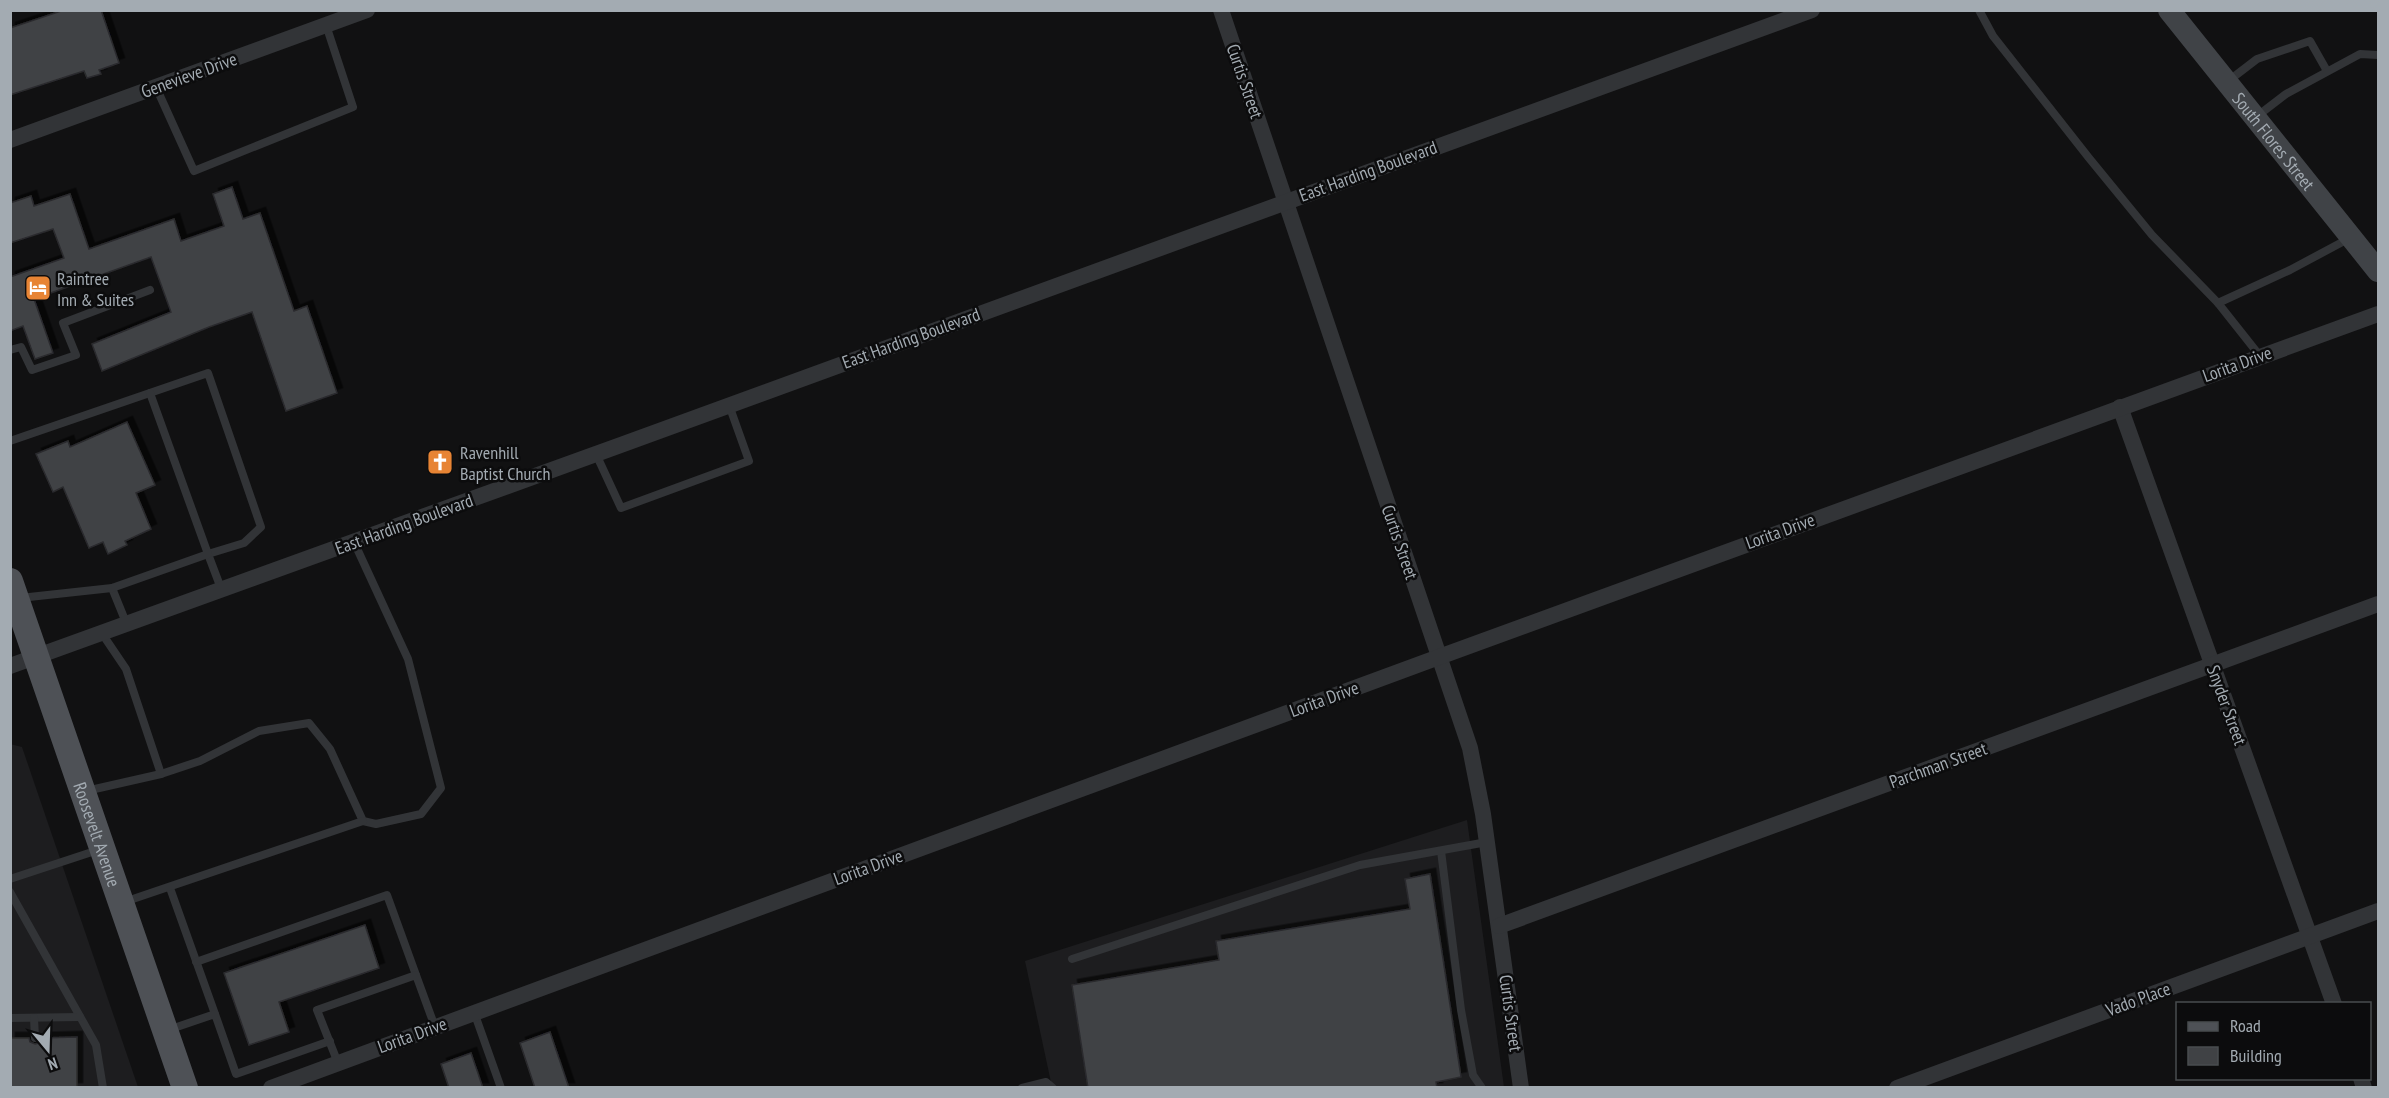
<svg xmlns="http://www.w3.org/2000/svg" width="2389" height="1098" font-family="'PT Sans Narrow',sans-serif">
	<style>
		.built { fill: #1d1d1f }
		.building { fill: #404245; stroke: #2b2b2e; stroke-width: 1.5; filter: url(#shadow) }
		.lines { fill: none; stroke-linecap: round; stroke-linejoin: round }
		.service { stroke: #323437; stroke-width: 8 }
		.minor { stroke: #323437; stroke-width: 16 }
		.secondary { stroke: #404347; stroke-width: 22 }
		.primary { stroke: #4e5156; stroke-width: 26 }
		.labels { text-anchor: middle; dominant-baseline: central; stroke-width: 5; stroke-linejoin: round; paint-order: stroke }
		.street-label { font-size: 18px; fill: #a3abb2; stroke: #0c0c0d }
		.poi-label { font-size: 18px; fill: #a3abb2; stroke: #0c0c0d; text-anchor: start }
	</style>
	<defs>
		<filter id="shadow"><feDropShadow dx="5.5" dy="-5.5" stdDeviation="0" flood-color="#0009"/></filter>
	</defs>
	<rect width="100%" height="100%" fill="#111112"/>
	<g class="built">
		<path d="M 10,744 L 22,747 L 138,1087 L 11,1087 Z"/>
		<path d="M 1467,820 L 1504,1087 L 1052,1087 L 1025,961 Z"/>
	</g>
	<g class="building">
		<path d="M 64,10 L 101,10 L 119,63 L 99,70 L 101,74 L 87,78 L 84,71 L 10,95 L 10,28 Z"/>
		<path d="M 232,187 L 243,219 L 260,213 L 294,311 L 307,306 L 337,393 L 286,411 L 252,312 L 209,327 L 102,371 L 92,344 L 171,312 L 151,257 L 34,299 L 53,353 L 35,359 L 23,326 L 10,331 L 10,277 L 64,258 L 53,229 L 10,243 L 10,203 L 31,196 L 34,206 L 70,194 L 89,249 L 174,219 L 181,241 L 224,226 L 213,194 Z"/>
		<path d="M 127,422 L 155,485 L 136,493 L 151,529 L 125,541 L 127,545 L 108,554 L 103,542 L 89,548 L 63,487 L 53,492 L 36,454 L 68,441 L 70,447 Z"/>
		<path d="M 1430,874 L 1461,1077 L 1436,1082 L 1437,1088 L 1088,1088 L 1072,985 L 1219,960 L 1216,941 L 1410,909 L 1405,879 Z"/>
		<path d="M 365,925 L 379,968 L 279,1002 L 289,1032 L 249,1045 L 224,973 Z"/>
		<path d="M 550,1032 L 569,1088 L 535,1088 L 520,1043 Z"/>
		<path d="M 77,1037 L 77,1088 L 10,1088 L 10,1038 L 29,1038 L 30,1042 L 35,1044 L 39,1043 L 41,1038 Z"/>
		<path d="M 471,1053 L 483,1088 L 449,1088 L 441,1064 Z"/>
	</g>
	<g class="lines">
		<g class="service">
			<path d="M 1979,10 L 1993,36 L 2089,158 L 2152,235 L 2218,303 L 2260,356"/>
			<path d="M 2227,82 L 2257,59 L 2310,41 L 2327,71"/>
			<path d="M 156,87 L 194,171 L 353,107 L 326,25"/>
			<path d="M 2256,117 L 2286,94 L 2360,54 L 2378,55"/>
			<path d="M 2218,303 L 2290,270 L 2348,239"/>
			<path d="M 10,350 L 21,347 L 32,370 L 76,355 L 63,323 L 150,290"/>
			<path d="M 10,441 L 208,373 L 261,527 L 244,543 L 208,554 L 222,591"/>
			<path d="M 596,454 L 621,508 L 749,461 L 729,405"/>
			<path d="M 112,588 L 127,625"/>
			<path d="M 20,598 L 112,588 L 208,554 L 150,393"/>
			<path d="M 103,635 L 126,669 L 161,774"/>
			<path d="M 86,791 L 161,774 L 200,761 L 259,731 L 309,723 L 330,749 L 363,821 L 376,824 L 421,814 L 441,788 L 408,659 L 354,542"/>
			<path d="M 1441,851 L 1461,1010 L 1473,1075 L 1482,1088"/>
			<path d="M 10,879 L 98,850"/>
			<path d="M 170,888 L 215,1014"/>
			<path d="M 10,892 L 96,1045 L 103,1088"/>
			<path d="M 124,902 L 363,821"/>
			<path d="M 1072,959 L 1360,865 L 1487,842"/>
			<path d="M 196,962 L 387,895 L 416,975"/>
			<path d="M 474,1012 L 501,1088"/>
			<path d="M 10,1018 L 80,1017"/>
			<path d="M 34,1018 L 35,1038"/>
			<path d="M 168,1030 L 215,1014 L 236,1074 L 330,1041"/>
			<path d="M 338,1063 L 317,1010 L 416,975 L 435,1027"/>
			<path d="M 1022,1088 L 1046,1082 L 1053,1088"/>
		</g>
		<g class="minor">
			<path d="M 1221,10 L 1470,748 L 1483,814 L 1521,1088"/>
			<path d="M 10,140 L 367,10"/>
			<path d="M 2120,407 L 2334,1004"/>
			<path d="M 10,666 C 612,451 1211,227 1812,10"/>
			<path d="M 1499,926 L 2378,604"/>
			<path d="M 2361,1078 L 2364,1088"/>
			<path d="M 271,1088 L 1439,657 L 2378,314"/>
			<path d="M 1897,1088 L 2378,911"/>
		</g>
		<path class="secondary" id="s1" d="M 2169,10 L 2378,271"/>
		<path class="primary" id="s2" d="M 10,581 L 185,1088"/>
	</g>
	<defs>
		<symbol id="hotel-square" viewBox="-11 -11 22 22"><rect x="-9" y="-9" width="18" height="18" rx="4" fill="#e78434" stroke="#0c0c0d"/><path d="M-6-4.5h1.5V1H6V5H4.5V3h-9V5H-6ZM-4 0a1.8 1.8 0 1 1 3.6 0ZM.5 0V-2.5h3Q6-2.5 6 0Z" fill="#fff"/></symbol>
		<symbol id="church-square" viewBox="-11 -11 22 22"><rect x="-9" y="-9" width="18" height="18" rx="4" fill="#e78434" stroke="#0c0c0d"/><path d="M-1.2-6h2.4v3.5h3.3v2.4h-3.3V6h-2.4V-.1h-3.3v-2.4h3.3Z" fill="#fff"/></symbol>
	</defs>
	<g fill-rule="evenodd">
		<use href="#hotel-square" x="23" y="273" width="30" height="30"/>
		<use href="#church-square" x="425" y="447" width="30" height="30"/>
	</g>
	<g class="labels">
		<g class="street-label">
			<text transform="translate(189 75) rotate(-20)">Genevieve Drive</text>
			<text transform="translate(1245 81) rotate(71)">Curtis Street</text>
			<text stroke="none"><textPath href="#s1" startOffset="168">South Flores Street</textPath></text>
			<text transform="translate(1368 171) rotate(-20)">East Harding Boulevard</text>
			<text transform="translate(911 338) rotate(-20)">East Harding Boulevard</text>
			<text transform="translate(2237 364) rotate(-20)">Lorita Drive</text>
			<text transform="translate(404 524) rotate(-20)">East Harding Boulevard</text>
			<text transform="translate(1780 531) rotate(-20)">Lorita Drive</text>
			<text transform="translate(1400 542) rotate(71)">Curtis Street</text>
			<text transform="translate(1324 699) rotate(-20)">Lorita Drive</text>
			<text transform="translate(2227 705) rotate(70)">Snyder Street</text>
			<text transform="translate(1938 765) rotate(-20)">Parchman Street</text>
			<text stroke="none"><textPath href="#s2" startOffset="268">Roosevelt Avenue</textPath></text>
			<text transform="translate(868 867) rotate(-20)">Lorita Drive</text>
			<text transform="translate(2138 999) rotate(-20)">Vado Place</text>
			<text transform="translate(1511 1013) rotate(82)">Curtis Street</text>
			<text transform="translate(412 1035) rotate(-20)">Lorita Drive</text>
		</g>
		<g class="poi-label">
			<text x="57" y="278">Raintree<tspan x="57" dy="21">Inn &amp; Suites</tspan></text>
			<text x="460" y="452">Ravenhill<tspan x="460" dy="21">Baptist Church</tspan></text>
		</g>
	</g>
	<rect width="2389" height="1098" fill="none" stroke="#a3abb2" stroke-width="24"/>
	<rect x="2176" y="1002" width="195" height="78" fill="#0c0c0d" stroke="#484c4f" stroke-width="1.5"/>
	<rect x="2188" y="1022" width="30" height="9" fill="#4e5156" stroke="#484c4f" stroke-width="1.5"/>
	<text x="2230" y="1032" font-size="18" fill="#a3abb2">Road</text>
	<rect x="2188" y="1047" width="30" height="18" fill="#404245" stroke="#484c4f" stroke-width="1.5"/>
	<text x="2230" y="1062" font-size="18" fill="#a3abb2">Building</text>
	<g transform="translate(48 1050) rotate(161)" stroke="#0c0c0d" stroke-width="4.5" paint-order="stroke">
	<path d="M0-4.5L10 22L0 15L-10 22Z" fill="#a3abb2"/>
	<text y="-9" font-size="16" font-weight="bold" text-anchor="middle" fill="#a3abb2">N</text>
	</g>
</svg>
